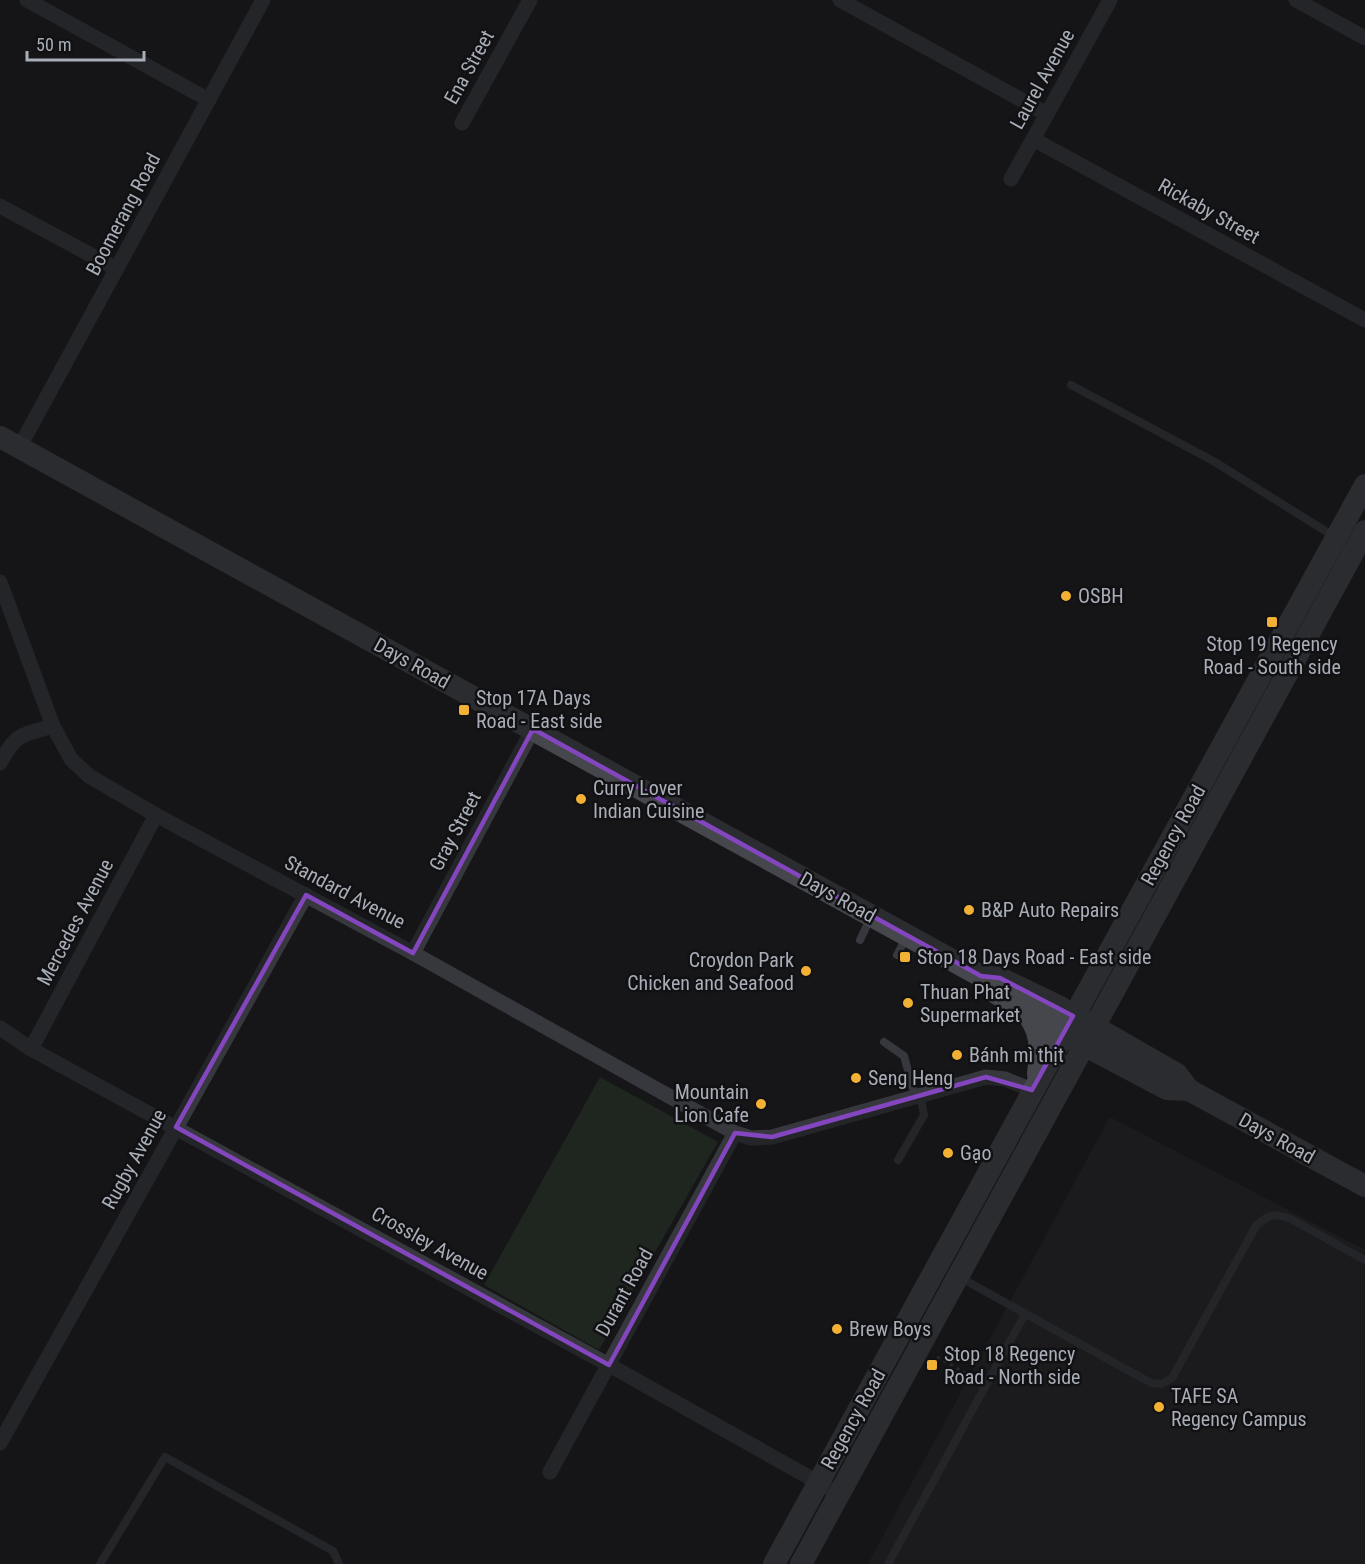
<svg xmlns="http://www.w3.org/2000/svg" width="1365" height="1564" font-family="'Roboto Condensed',sans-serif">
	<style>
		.built { fill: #222225 }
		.green { fill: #1e261f }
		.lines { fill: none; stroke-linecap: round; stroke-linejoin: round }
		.path { stroke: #3d3f44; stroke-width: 3; stroke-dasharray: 3 4.5; stroke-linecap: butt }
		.lane { stroke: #37383d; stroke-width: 8 }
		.street { stroke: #37383d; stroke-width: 15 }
		.secondary { stroke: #45474d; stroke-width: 22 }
		.marked { fill: none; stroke: #8446be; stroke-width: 4.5; stroke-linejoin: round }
		.poi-dot { fill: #f2b134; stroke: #111113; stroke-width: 2 }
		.labels { text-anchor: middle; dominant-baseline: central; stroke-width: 5; stroke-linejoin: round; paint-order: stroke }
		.street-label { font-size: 20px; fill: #a8adb8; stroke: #111113 }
		.poi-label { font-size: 20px; fill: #a8adb8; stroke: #111113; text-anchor: start }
	</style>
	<rect width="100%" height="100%" fill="#161618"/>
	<path class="built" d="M 1110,1117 L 1365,1250 L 1365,1564 L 868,1564 Z"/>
	<path class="green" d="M 600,1077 L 718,1142 L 599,1350 L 484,1285 Z"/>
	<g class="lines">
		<path class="path" d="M 937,1357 L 976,1379"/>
		<g class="lane">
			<path d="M 1071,385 L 1215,462 L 1335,537"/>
			<path d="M 860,940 L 871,917"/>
			<path d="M 897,955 L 907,936"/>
			<path d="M 884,1042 L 904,1056 L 915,1096"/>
			<path d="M 898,1160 L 924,1115 L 920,1095"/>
			<path d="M 961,1278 L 1151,1383 L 1161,1384 L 1172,1378 L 1256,1226 C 1268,1214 1276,1213 1291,1219 L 1365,1260"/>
			<path d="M 100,1564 L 165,1457 L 333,1551 L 339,1564"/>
			<path d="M 888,1564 L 1025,1314"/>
		</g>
		<g class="street">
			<path d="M 27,0 L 209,100"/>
			<path d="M 840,0 L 1047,114"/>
			<path d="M 1296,0 L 1365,38"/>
			<path d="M 462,123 L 530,0"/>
			<path d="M 1033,139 L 1365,320"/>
			<path d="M 1011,179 L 1110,0"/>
			<path d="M 0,206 L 117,269"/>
			<path d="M 19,448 L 263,0"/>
			<path d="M 0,582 L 53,726 L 71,759 L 89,776 L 156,815 L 413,953 L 735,1133 L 751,1138 L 772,1137 L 986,1077 L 1005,1079 L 1032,1090"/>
			<path d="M 0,763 C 16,733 22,735 53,726"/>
			<path d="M 413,953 L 533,729"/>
			<path d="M 0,1028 L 31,1049 L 609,1365 L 839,1494"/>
			<path d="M 31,1049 L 156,815"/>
			<path d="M 0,1443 L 306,895"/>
			<path d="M 550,1472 L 735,1133"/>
		</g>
		<g class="secondary">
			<path d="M 0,437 L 981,976 L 996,993 L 1063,1034 L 1167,1089 L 1189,1090"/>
			<path d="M 981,976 L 1000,978 L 1060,1007 L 1177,1074 L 1189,1090 L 1365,1186"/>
			<path d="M 1024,1010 C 1042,1030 1041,1048 1038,1074"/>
			<path d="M 774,1564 L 1365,485"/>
			<path d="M 801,1564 L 1365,531"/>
		</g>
	</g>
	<path d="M0 0H1365V1564H0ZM 533,729 L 981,976 L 1000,978 L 1073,1016 L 1032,1090 L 986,1077 L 772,1137 L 735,1133 L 609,1365 L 176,1127 L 306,895 L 413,953 Z" fill="#161618" fill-opacity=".55" fill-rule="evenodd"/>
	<path class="marked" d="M 533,729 L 981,976 L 1000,978 L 1073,1016 L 1032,1090 L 986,1077 L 772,1137 L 735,1133 L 609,1365 L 176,1127 L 306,895 L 413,953 Z"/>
	<g class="poi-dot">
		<circle cx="1066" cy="596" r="6"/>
		<rect x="1266" y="616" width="12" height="12" rx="3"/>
		<rect x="458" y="704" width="12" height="12" rx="3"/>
		<circle cx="581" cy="799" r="6"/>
		<circle cx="969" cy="910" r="6"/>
		<rect x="899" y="951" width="12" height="12" rx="3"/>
		<circle cx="806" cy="971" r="6"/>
		<circle cx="908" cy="1003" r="6"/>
		<circle cx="957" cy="1055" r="6"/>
		<circle cx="856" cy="1078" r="6"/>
		<circle cx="761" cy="1104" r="6"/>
		<circle cx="948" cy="1153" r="6"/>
		<circle cx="837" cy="1329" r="6"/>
		<rect x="926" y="1359" width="12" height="12" rx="3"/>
		<circle cx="1159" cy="1407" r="6"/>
	</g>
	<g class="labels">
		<g class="street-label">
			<text transform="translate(469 67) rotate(-61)">Ena Street</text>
			<text transform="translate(1042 79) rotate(-61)">Laurel Avenue</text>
			<text transform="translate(1209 211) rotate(29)">Rickaby Street</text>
			<text transform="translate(123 214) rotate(-62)">Boomerang Road</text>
			<text transform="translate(412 663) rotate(29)">Days Road</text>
			<text transform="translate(455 831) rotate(-62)">Gray Street</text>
			<text transform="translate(1173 835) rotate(-61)">Regency Road</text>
			<text transform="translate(345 892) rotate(28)">Standard Avenue</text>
			<text transform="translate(838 897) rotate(29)">Days Road</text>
			<text transform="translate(75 922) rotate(-62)">Mercedes Avenue</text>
			<text transform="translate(1277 1138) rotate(29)">Days Road</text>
			<text transform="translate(134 1159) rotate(-61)">Rugby Avenue</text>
			<text transform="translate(430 1243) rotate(29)">Crossley Avenue</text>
			<text transform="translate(624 1292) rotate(-61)">Durant Road</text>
			<text transform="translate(853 1419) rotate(-61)">Regency Road</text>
		</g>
		<g class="poi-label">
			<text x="1078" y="596">OSBH</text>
			<text x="1272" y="644" text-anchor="middle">Stop 19 Regency<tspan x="1272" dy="23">Road - South side</tspan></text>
			<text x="476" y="698">Stop 17A Days<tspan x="476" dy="23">Road - East side</tspan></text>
			<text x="593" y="788">Curry Lover<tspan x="593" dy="23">Indian Cuisine</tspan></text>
			<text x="981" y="910">B&amp;P Auto Repairs</text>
			<text x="917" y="957">Stop 18 Days Road - East side</text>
			<text x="794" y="960" text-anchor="end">Croydon Park<tspan x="794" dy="23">Chicken and Seafood</tspan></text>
			<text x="920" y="992">Thuan Phat<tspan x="920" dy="23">Supermarket</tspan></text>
			<text x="969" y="1055">Bánh mì thịt</text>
			<text x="868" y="1078">Seng Heng</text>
			<text x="749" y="1092" text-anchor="end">Mountain<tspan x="749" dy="23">Lion Cafe</tspan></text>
			<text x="960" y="1153">Gạo</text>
			<text x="849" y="1329">Brew Boys</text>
			<text x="944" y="1354">Stop 18 Regency<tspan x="944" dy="23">Road - North side</tspan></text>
			<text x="1171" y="1396">TAFE SA<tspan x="1171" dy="23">Regency Campus</tspan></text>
		</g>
	</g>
	<path d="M27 51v9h117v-9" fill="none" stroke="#a8adb8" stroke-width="3"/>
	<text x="36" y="51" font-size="18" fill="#a8adb8" stroke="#111113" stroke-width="4.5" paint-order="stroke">50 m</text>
</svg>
